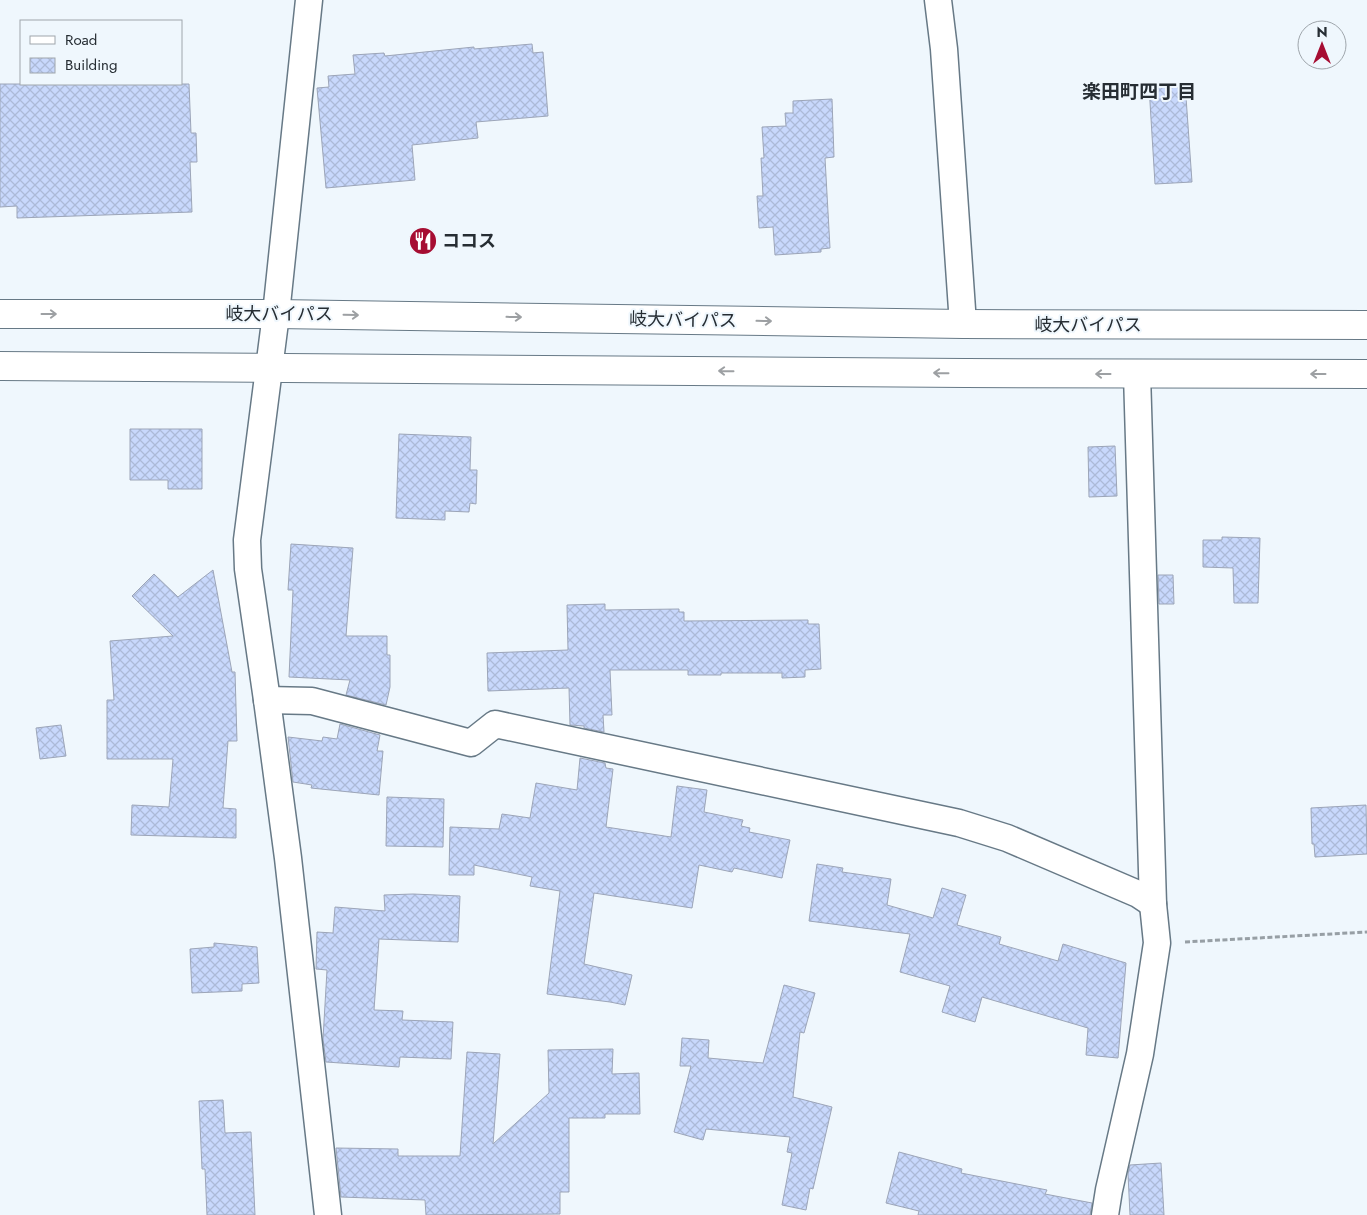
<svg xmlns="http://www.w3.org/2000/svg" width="1367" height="1215" font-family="Jost,'Noto Sans JP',sans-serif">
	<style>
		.building { fill: url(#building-cross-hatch); stroke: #9ca5b8 }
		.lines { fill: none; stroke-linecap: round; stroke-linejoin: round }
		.street-casing { stroke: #677986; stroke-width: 29 }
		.highway-casing { stroke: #677986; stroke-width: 30 }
		.path { stroke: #979fa5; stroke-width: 3; stroke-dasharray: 5 2.5; stroke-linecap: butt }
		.street { stroke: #fff; stroke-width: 26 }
		.highway { stroke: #fff; stroke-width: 28 }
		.oneway { stroke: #9da0a3 }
		.labels { text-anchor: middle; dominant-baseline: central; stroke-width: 4; stroke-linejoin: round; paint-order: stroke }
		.poi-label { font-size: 18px; font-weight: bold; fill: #262d33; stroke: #eff7fd; text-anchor: start }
		.street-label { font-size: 18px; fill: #262d33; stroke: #eff7fd }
		.neighbourhood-label { font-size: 19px; font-weight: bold; fill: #262d33; stroke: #eff7fd }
	</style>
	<defs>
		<pattern id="building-cross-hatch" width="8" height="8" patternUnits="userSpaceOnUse" patternTransform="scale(1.25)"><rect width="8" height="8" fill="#c8d8fc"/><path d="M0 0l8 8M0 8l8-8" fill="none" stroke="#acbad8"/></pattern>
	</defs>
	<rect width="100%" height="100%" fill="#eff7fd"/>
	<g class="building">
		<path d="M 532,44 L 533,53 L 543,52 L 548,116 L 476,122 L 478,138 L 412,145 L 415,180 L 326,188 L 317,88 L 329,87 L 328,76 L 355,74 L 353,55 L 384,53 L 385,56 L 474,47 L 474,49 Z"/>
		<path d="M 1185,83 L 1192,182 L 1155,184 L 1149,86 Z"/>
		<path d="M 0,84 L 189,84 L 191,133 L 196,133 L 197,162 L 190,162 L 192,212 L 17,218 L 17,206 L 0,207 Z"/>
		<path d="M 832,99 L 834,157 L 825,158 L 830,248 L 821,249 L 821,252 L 775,255 L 773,227 L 759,228 L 757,196 L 763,196 L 761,158 L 764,158 L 762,127 L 786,126 L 785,113 L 793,113 L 793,101 Z"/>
		<path d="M 130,429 L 202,429 L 202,489 L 168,489 L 168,480 L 130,480 Z"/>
		<path d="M 399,434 L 471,437 L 470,470 L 477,470 L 476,504 L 470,503 L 469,512 L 445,511 L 445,520 L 396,518 Z"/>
		<path d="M 1115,446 L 1117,496 L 1089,497 L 1088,447 Z"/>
		<path d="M 1222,537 L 1260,538 L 1258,603 L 1234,603 L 1233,568 L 1203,567 L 1203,540 L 1222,540 Z"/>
		<path d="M 291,544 L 353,548 L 346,636 L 387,636 L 387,655 L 390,655 L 390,687 L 386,705 L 346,695 L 350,680 L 289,677 L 293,590 L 288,590 Z"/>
		<path d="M 213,570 L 232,672 L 235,672 L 237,741 L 228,741 L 223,808 L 236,809 L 236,838 L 131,835 L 132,805 L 169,807 L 173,759 L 107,759 L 107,700 L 114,700 L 110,641 L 173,636 L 132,596 L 154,574 L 178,597 Z"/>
		<path d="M 1158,575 L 1173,575 L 1174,604 L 1159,604 Z"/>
		<path d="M 605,604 L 605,610 L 679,609 L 679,612 L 684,612 L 684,621 L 808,620 L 808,624 L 819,624 L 821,669 L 805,670 L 805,677 L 782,678 L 782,673 L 721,673 L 721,675 L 688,675 L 688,670 L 610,670 L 612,715 L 603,715 L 604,732 L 584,728 L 584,726 L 570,725 L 569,688 L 488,691 L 487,653 L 568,650 L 567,605 Z"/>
		<path d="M 340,724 L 380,735 L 377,751 L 383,751 L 379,795 L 311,788 L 312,785 L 293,782 L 288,737 L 322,741 L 323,737 L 337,739 Z"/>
		<path d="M 61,725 L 66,756 L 40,759 L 36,728 Z"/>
		<path d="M 580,758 L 605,763 L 606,768 L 613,769 L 606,827 L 671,837 L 677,786 L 707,790 L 704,812 L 743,820 L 741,826 L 750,828 L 749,832 L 790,840 L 782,878 L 734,868 L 732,872 L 699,865 L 692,908 L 594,893 L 584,964 L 632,975 L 625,1005 L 610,1002 L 547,994 L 560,891 L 530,886 L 532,877 L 474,865 L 474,875 L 449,875 L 450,827 L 499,829 L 502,814 L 530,818 L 536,783 L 577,790 Z"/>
		<path d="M 387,797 L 444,799 L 443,847 L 386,846 Z"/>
		<path d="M 1366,805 L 1367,854 L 1315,857 L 1314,844 L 1312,844 L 1311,808 Z"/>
		<path d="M 817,864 L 843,868 L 842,872 L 891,879 L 887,905 L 933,918 L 942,888 L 966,895 L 957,925 L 1001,937 L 999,944 L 1058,961 L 1063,944 L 1126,963 L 1118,1058 L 1086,1055 L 1088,1028 L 982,997 L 975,1022 L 942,1012 L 950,986 L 900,972 L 910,934 L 809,921 Z"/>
		<path d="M 413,894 L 460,896 L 458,942 L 379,939 L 374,1010 L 403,1011 L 402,1020 L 453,1022 L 451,1059 L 400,1057 L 399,1067 L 326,1062 L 323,1039 L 327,970 L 316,969 L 317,932 L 333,933 L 335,907 L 385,911 L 384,895 Z"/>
		<path d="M 214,943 L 257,947 L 259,983 L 242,984 L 242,991 L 192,993 L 190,949 L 214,947 Z"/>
		<path d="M 784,985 L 815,993 L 804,1033 L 800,1032 L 793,1097 L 832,1107 L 813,1189 L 810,1188 L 806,1210 L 782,1205 L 792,1153 L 787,1152 L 790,1137 L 706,1129 L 703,1140 L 674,1132 L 691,1066 L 680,1066 L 682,1038 L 709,1040 L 708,1058 L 763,1063 Z"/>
		<path d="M 613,1049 L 612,1074 L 639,1073 L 640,1114 L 605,1114 L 605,1118 L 569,1118 L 569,1192 L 560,1192 L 560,1214 L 426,1215 L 425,1200 L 341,1197 L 336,1148 L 398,1149 L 398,1156 L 460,1156 L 467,1052 L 500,1054 L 493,1144 L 549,1093 L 548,1050 Z"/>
		<path d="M 223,1100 L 225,1133 L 251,1132 L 255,1215 L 207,1215 L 205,1169 L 202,1169 L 199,1101 Z"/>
		<path d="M 899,1152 L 962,1169 L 961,1173 L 1047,1190 L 1045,1194 L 1092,1203 L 1090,1215 L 918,1215 L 919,1211 L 886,1203 Z"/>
		<path d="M 1161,1163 L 1164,1215 L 1130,1215 L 1128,1174 L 1130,1165 Z"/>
	</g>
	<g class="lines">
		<defs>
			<g id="street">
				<path d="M 309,0 L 276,314 L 247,540 L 248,569 L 267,700 L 288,858 L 328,1215"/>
				<path d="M 938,0 L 944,49 L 963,324"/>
				<path d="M 267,700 L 312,701 L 471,743 L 495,724 L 959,823 L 1007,838 L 1138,894 L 1153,904"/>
				<path d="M 1105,1215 L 1109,1190 L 1140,1054 L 1157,943 L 1153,904 L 1137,374"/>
			</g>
			<g id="highway">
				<path d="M 0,314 L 276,314 L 963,324 L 1367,325"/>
				<path d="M 0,366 L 965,373 L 1367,374"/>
			</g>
		</defs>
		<use href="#street" class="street-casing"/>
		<use href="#highway" class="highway-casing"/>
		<path class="path" d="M 1185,942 L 1367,932"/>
		<use href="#street" class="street"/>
		<use href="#highway" class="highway"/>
	</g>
	<defs><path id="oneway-shaft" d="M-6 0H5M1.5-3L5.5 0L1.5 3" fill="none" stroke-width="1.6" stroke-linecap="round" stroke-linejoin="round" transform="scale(1.25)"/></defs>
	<g class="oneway">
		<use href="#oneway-shaft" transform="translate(49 314)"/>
		<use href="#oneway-shaft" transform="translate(351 315) rotate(1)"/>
		<use href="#oneway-shaft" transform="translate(514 317) rotate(1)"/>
		<use href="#oneway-shaft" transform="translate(764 321) rotate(1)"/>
		<use href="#oneway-shaft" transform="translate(726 371) rotate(-179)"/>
		<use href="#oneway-shaft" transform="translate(941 373) rotate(-179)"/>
		<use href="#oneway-shaft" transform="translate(1103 374) rotate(-180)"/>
		<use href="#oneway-shaft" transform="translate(1318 374) rotate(180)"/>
	</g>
	<defs>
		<symbol id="restaurant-disc" viewBox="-11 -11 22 22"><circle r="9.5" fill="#a60d32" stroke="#eff7fd"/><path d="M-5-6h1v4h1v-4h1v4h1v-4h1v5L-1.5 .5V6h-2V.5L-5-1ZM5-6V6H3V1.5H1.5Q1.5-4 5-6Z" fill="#fff"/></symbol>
	</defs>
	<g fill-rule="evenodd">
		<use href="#restaurant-disc" x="407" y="225" width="32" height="32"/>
	</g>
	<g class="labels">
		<g class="poi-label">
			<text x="442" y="241">ココス</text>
		</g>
		<g class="street-label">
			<text x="279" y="314">岐大バイパス</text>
			<text transform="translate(683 320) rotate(1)">岐大バイパス</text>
			<text x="1088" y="325">岐大バイパス</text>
		</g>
		<g class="neighbourhood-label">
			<text x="1139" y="91">楽田町四丁目</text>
		</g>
	</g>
	<rect x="20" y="20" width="162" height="65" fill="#eff7fd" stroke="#9fa6ac"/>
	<rect x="30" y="36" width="25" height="8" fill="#ffffff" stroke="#9fa6ac"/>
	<text x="65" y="45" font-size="15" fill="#262d33">Road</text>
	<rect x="30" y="58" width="25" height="15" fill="url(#building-cross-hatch)" stroke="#9fa6ac"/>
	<text x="65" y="70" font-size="15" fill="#262d33">Building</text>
	<g transform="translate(1322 45)"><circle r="24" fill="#eff7fd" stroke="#9fa6ac"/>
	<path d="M0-4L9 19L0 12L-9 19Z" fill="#a60d32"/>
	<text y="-8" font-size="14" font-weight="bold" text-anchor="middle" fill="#262d33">N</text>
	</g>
</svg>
